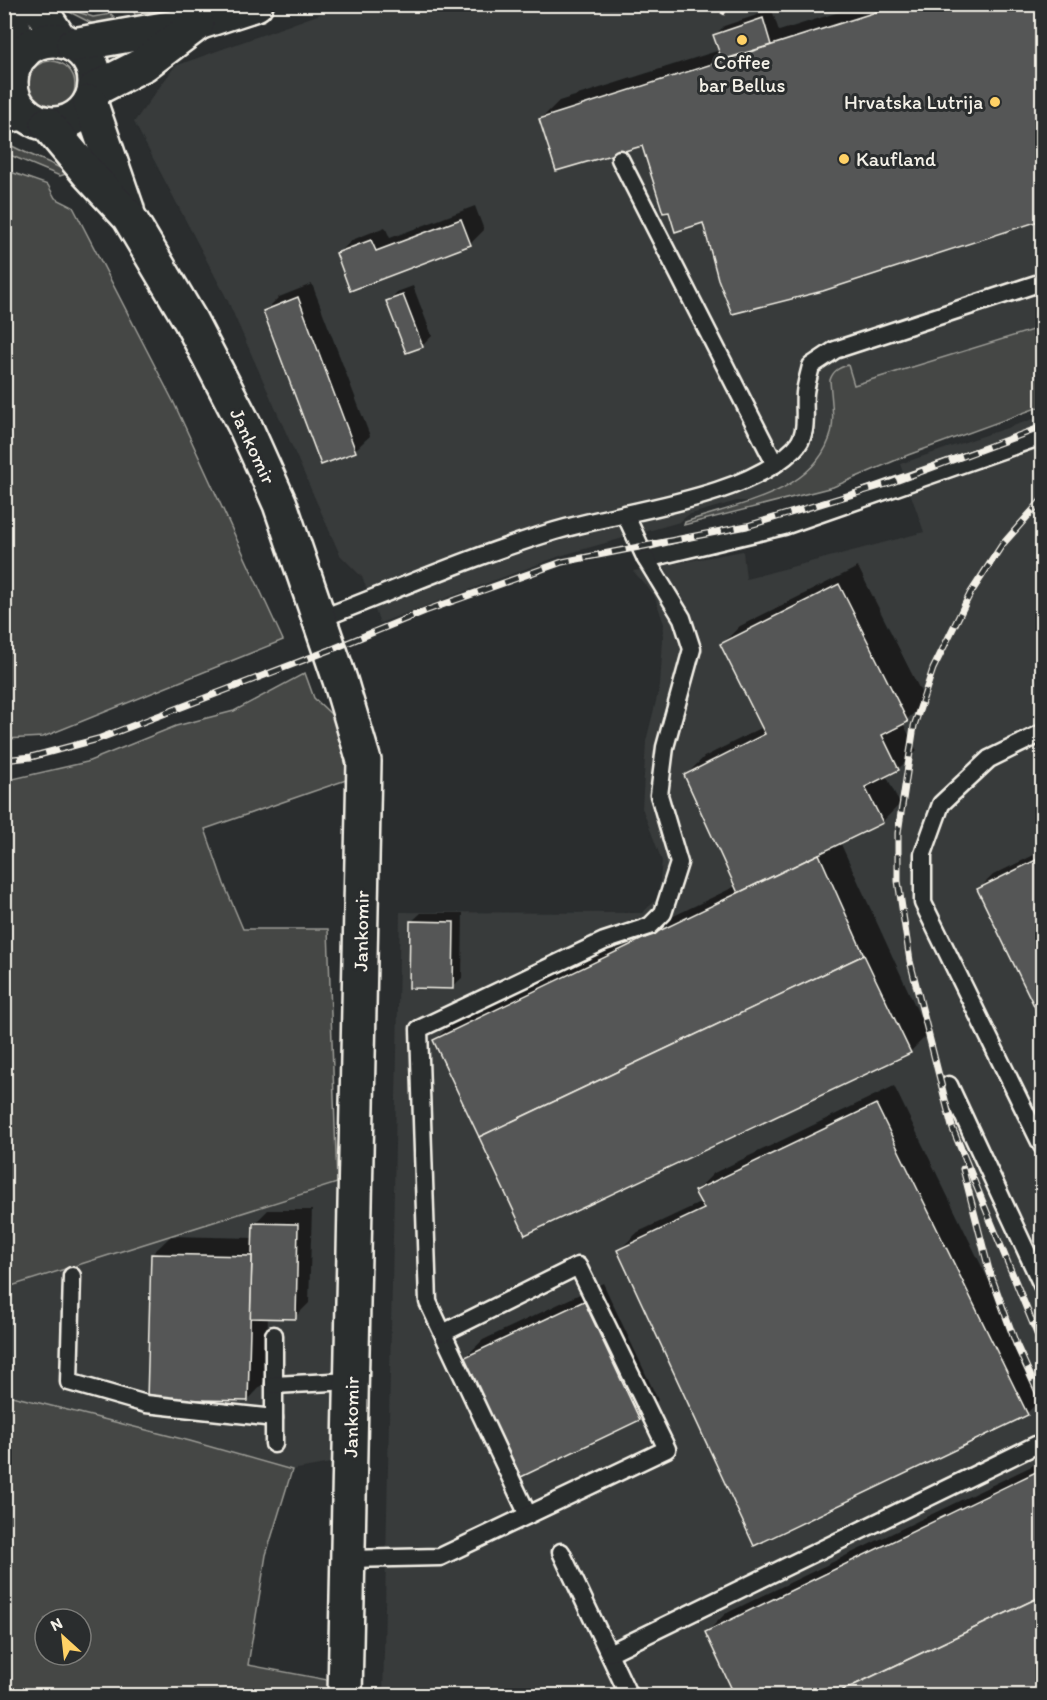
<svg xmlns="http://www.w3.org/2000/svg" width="1047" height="1700" font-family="Itim,sans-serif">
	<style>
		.built { fill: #373a3a }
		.green { fill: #444645; stroke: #9c9c96; stroke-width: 1.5; fill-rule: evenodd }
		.shadow { fill: #0007 }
		.building { fill: #555756; stroke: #f4f1e8; stroke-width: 1.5 }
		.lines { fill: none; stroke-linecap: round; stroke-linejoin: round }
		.service-casing { stroke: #f4f1e8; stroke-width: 21 }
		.minor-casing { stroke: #f4f1e8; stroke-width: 38 }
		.tertiary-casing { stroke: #f4f1e8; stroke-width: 38 }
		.path { stroke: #f4f1e8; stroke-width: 4; stroke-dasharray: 4.5 4.5; stroke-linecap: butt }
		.service { stroke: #2a2d2e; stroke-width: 16 }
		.minor { stroke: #2a2d2e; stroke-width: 33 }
		.tertiary { stroke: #2a2d2e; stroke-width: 33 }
		.rail-casing { stroke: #f4f1e8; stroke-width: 7 }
		.rail { stroke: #2a2d2e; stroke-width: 4.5; stroke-dasharray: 14; stroke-linecap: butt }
		.poi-dot { fill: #ffd166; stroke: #2a2d2e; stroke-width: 2 }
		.labels { text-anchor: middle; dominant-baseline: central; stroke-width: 6; stroke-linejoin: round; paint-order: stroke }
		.poi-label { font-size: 20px; fill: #f4f1e8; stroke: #2a2d2e }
		.street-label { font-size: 20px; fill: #f4f1e8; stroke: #2a2d2e }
	</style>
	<rect width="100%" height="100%" fill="#2a2d2e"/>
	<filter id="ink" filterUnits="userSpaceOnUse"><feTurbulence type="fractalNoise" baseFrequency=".0167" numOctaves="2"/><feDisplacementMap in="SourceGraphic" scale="12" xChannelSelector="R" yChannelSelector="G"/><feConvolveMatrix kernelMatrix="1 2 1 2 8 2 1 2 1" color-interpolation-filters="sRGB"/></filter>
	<g filter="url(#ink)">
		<g class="built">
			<path d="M 345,5 L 1042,5 L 1042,363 L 775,501 L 737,501 L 688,515 L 680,522 L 563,555 L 380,623 L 362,577 L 340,555 L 227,299 L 134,122 L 175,66 Z"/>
			<path d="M 1042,416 L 1042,1695 L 383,1696 L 400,912 L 642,913 L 658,898 L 662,861 L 642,808 L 646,741 L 660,685 L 664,624 L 654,595 L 633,571 L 743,551 L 746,579 L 924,532 L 900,464 Z"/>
			<path d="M 337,1183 L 336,1462 L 292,1470 L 190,1441 L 8,1395 L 4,1288 Z"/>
		</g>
		<g class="green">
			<path d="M 56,5 L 93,17 L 111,14 L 119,22 L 95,25 Z"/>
			<path d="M 141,5 L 179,5 L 136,18 L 133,9 Z"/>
			<circle cx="51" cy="85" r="24"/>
			<path d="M 5,142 C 26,155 48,160 69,173 L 60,176 L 5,153 Z"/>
			<path d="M 5,170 L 48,185 L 55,198 L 73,207 L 174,403 L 283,640 L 43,737 L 5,739 Z"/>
			<path d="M 1042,327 L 1042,406 L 908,455 L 833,487 L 684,525 L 685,522 C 734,505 809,494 829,440 C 836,423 831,398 830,380 C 833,371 838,368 848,365 L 854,385 Z"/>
			<path d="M 305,673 L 314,698 L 334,717 L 349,779 L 205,829 L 224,884 L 243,929 L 328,929 L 337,1183 L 5,1288 L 4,781 L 87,762 L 176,726 L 234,711 Z"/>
			<path d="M 8,1395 L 190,1441 L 292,1470 L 266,1555 L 248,1665 L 333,1681 L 332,1695 L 5,1696 L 4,1400 ZM 45,1619 L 81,1619 L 81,1655 L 45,1655 Z"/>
		</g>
		<g class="shadow">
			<path d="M 864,4 L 1042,4 L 1042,220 L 822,290 L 704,222 L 643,144 L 541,119 L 559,101 L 720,50 L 715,35 L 724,26 L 772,10 L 779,31 Z"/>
			<path d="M 475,206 L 484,230 L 470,244 L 351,289 L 338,254 L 352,240 L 385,227 L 390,238 Z"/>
			<path d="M 312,284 L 370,436 L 355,450 L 322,463 L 265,311 L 279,297 Z"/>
			<path d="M 413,286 L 432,336 L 422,346 L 388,302 L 397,292 Z"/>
			<path d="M 858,567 L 926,702 L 903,723 L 917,751 L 898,769 L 886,775 L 900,804 L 882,822 L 840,842 L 928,1034 L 910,1052 L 435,1040 L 453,1022 L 736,886 L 686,775 L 704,757 L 763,727 L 722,644 L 740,626 Z"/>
			<path d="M 1042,851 L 1042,1018 L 979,889 L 993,875 Z"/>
			<path d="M 421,913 L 463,913 L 462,978 L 452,987 L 411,922 Z"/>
			<path d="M 894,1086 L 1042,1390 L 1042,1398 L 1027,1413 L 619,1250 L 638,1232 L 702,1202 L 696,1191 L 714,1173 Z"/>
			<path d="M 268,1210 L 312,1210 L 309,1303 L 295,1317 L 268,1317 L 266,1381 L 248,1400 L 152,1254 L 171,1236 L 254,1238 L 254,1224 Z"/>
			<path d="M 603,1283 L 658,1400 L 639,1419 L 522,1475 L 464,1358 L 483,1340 Z"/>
			<path d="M 1042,1461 L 1042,1696 L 736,1696 L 707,1632 L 725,1614 Z"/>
		</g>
		<g class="building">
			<path d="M 901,4 L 1042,4 L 1042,220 L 823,291 L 732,314 L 718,279 L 703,223 L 675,232 L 669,212 L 663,213 L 642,146 L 556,171 L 539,119 Z"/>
			<path d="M 763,18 L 771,45 L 722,60 L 713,35 Z"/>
			<path d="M 461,219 L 471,245 L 350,291 L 336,253 L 371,240 L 376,251 Z"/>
			<path d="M 403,295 L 423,347 L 406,353 L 386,301 Z"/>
			<path d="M 298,297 L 356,452 L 321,465 L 263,311 Z"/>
			<path d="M 839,584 L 908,722 L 882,735 L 899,770 L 865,787 L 883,823 L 738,893 L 684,775 L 765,734 L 720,644 Z"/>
			<path d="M 819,854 L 864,955 L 479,1137 L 433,1040 Z"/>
			<path d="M 1042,857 L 1042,1022 L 977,889 Z"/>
			<path d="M 410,921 L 454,922 L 453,989 L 409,988 Z"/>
			<path d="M 864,955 L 911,1053 L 525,1235 L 479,1137 Z"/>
			<path d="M 876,1104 L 1028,1415 L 754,1546 L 617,1250 L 704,1209 L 694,1191 Z"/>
			<path d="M 253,1223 L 298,1224 L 296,1319 L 250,1318 Z"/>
			<path d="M 151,1254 L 252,1256 L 248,1401 L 147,1399 Z"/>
			<path d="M 584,1301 L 640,1420 L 521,1477 L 463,1358 Z"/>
			<path d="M 1042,1469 L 1042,1596 L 831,1696 L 735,1696 L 705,1632 Z"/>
			<path d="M 1042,1596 L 1042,1696 L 831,1696 Z"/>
		</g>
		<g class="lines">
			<defs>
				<g id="service">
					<path d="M 620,159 L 775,464"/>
					<path d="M 625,514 L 646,559 L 784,526 L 1042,436"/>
					<path d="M 320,619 C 398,589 475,555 555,531 C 625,510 742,500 794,449 C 810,434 803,412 805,393 C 806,384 809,375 811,366 L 835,350 L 1042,282"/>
					<path d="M 1042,733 L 989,759 L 941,804 L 923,854 L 923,903 L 1042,1146"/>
					<path d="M 949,1085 L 1042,1285"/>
					<path d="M 72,1276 L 69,1382 L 146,1404 L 274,1418"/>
					<path d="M 274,1335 L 274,1444"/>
					<path d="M 274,1385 L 351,1381"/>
					<path d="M 528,1515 L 428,1302 L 419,1029 L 604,941 L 650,926 L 663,913 L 679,863 L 659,795 L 665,747 L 692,649 L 682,618 L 646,559"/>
					<path d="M 561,1552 L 629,1696"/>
					<path d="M 348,1559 L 440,1557 L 667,1449 L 578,1266 L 443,1333"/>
					<path d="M 609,1653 L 1042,1442"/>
				</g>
				<g id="minor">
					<path d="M 4,69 L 15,64"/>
					<path d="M 4,116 L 25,113"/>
				</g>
				<g id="tertiary">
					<path d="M 5,4 L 23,53"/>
					<path d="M 37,4 L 61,41"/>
					<circle cx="53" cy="82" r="42"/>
					<path d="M 73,45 L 198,23 L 256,4"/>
					<path d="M 95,89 L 144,64 L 197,24"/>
					<path d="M 90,102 L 127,209"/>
					<path d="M 47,124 L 88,173 L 129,217 L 190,320 L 245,426 L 280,504 L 340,680 L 364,761 L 345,1696"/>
				</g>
			</defs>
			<use href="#service" class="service-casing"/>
			<use href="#minor" class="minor-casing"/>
			<use href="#tertiary" class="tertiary-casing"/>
			<g class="path">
				<path d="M 78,4 L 99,7"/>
				<path d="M 705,4 L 728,15"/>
			</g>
			<use href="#service" class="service"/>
			<use href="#minor" class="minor"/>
			<use href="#tertiary" class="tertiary"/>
			<defs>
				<g id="rail">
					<path d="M 1042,500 L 1002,545 L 970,594 L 933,669 L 914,726 L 898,833 L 898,881 L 910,961 L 952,1127 L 1042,1346"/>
					<path d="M 4,760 L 31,757 L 98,739 L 330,650 L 425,611 L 562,562 L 747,526 L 890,483 L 1042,427"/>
					<path d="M 963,1169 L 989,1270 L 1016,1344 L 1042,1401"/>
				</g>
			</defs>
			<use href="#rail" class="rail-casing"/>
			<use href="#rail" class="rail"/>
		</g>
	</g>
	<g class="poi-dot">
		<circle cx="742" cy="40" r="6"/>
		<circle cx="995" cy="102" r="6"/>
		<circle cx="844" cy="159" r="6"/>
	</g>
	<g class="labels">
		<g class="poi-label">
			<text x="742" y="62">Coffee<tspan x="742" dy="23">bar Bellus</tspan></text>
			<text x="983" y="102" text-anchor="end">Hrvatska Lutrija</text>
			<text x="856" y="159" text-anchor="start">Kaufland</text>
		</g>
		<g class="street-label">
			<text transform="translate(253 446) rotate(65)">Jankomir</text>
			<text transform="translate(361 931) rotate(-89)">Jankomir</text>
			<text transform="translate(351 1417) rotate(-89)">Jankomir</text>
		</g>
	</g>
	<rect width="1047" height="1700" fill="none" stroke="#2a2d2e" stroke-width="24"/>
	<rect x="12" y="12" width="1023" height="1676" fill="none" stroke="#f4f1e8" stroke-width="2" filter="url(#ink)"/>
	<g transform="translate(63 1637) rotate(333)"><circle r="28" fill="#2a2d2e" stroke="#7b7b78" stroke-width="1.5"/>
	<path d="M0-4.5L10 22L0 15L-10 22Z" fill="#ffd166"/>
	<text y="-9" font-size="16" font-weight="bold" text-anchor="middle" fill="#f4f1e8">N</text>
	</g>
</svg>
